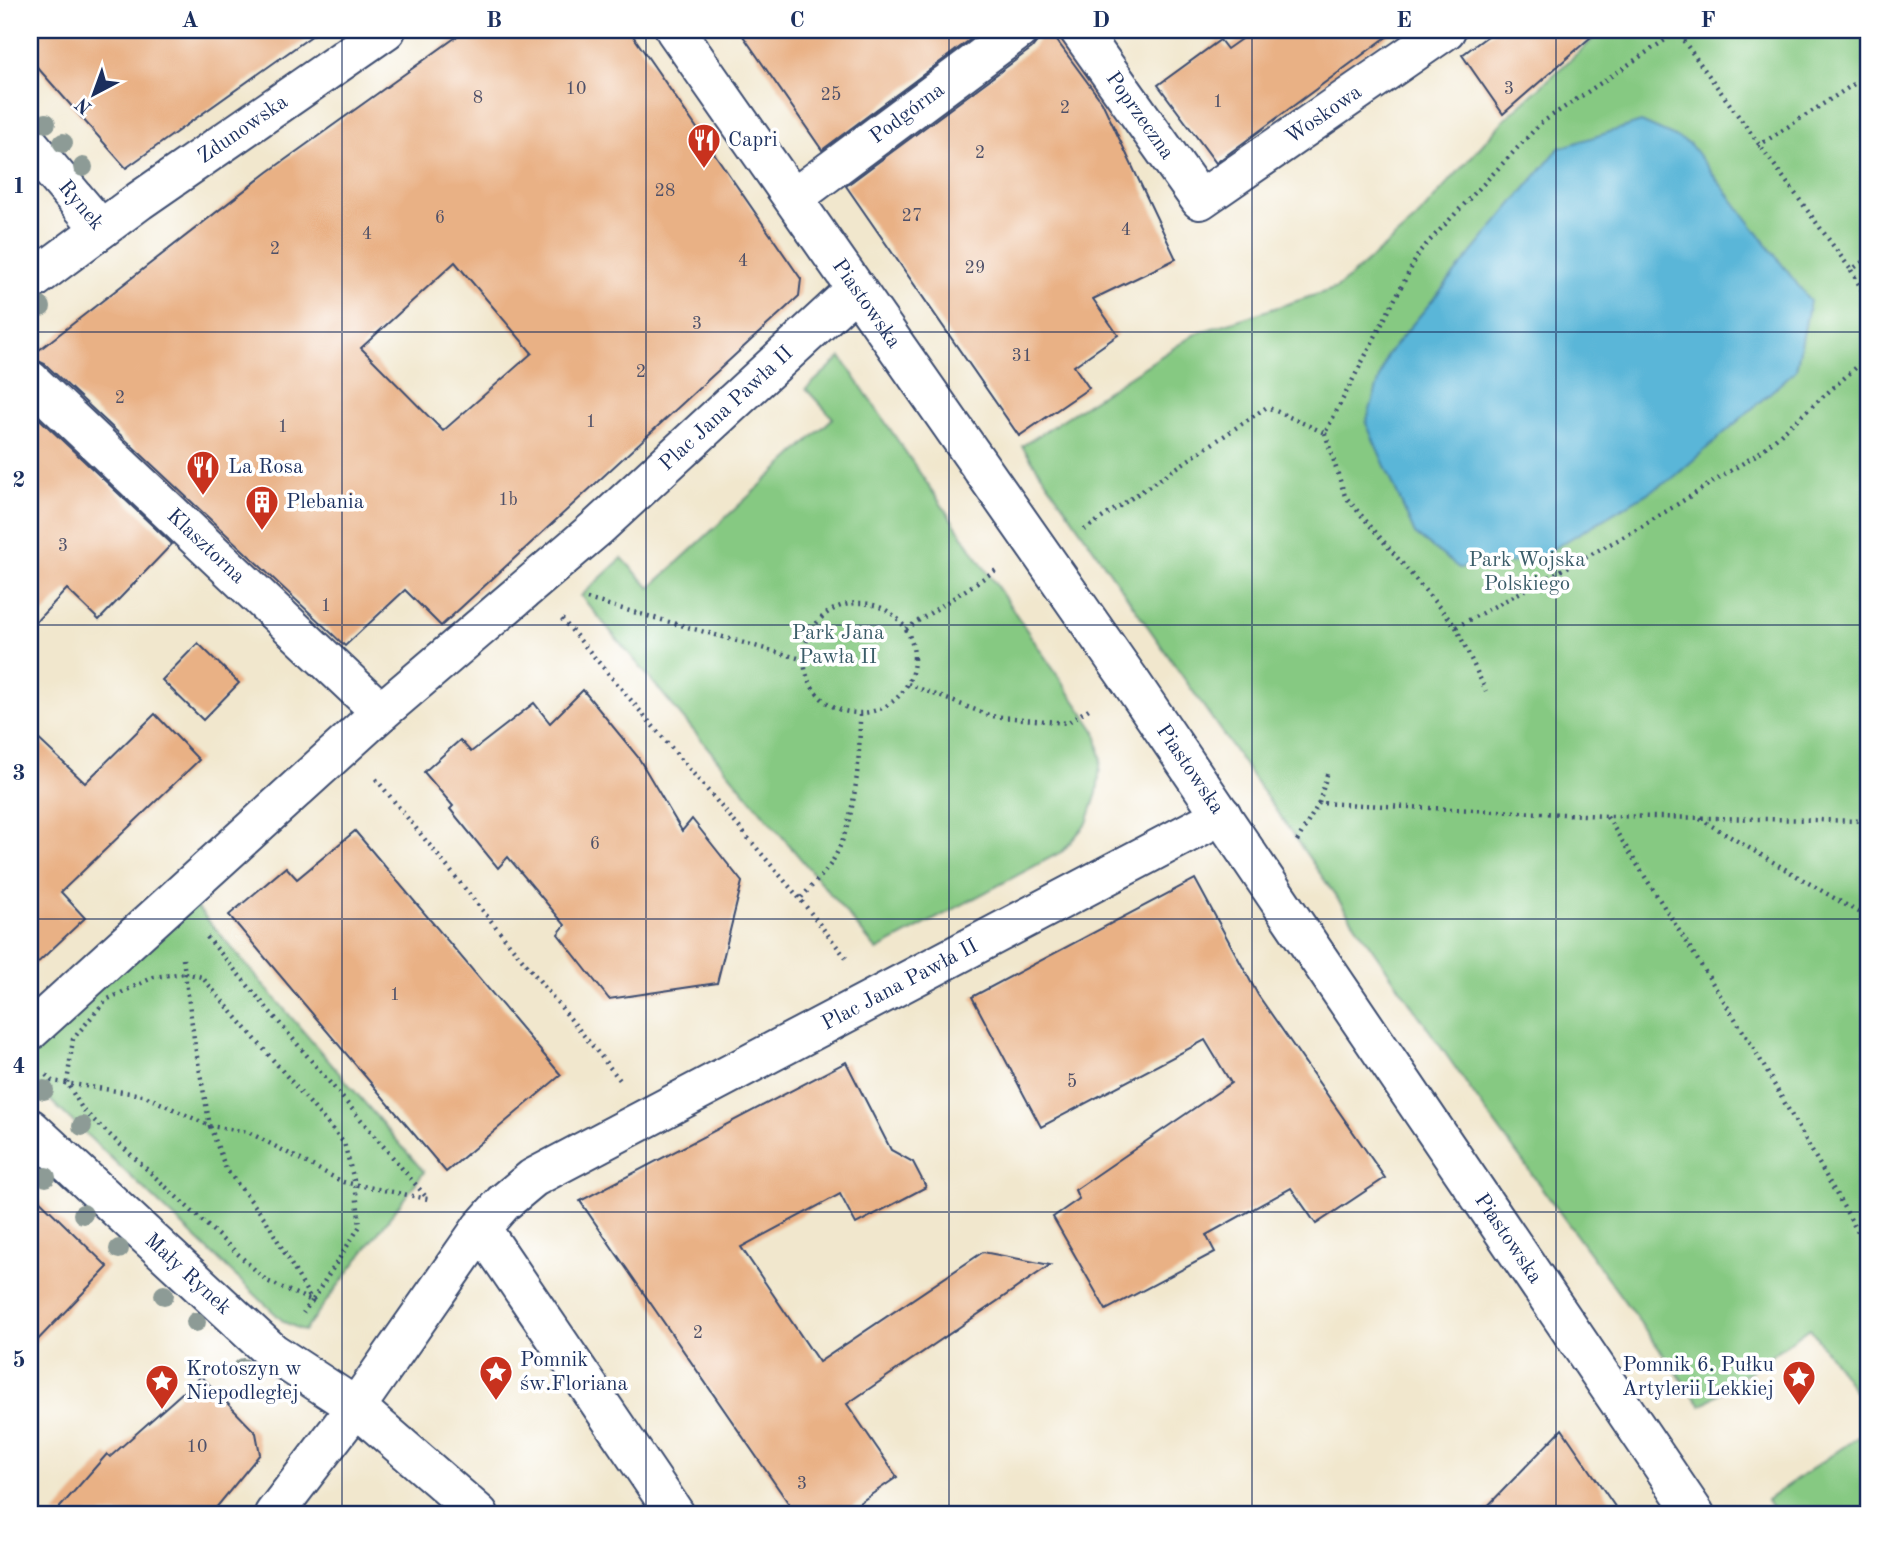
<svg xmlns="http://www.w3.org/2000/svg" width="1898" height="1544" font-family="'Old Standard TT',serif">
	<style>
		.green { fill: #86c982; stroke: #507c70; stroke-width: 2 }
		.water { fill: #5ab6d8; stroke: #3a729b; stroke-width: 2 }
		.building { fill: #e9b185; fill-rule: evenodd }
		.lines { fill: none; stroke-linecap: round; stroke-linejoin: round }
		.minor-casing { stroke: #3b4b6f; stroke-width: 42 }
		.path { stroke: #3b4b6f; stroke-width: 4.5; stroke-dasharray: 2 5; stroke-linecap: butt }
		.minor { stroke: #fff; stroke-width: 38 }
		.tree { fill: #8d9b96 }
		.grid { fill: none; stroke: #1b2f5e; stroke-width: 2; stroke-opacity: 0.55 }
		.labels { text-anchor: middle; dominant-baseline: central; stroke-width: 7; stroke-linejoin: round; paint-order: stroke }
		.number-label { font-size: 18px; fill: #4e5068 }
		.street-label { font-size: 21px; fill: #1b2f5e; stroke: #fff }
		.poi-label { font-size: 21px; fill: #1b2f5e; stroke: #fff; text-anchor: start }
		.park-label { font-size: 21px; fill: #3b5d69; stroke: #fff }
		.neatline { fill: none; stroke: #1b2f5e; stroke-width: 2.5 }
		.grid-label { font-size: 23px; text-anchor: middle; font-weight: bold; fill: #1b2f5e }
	</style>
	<rect width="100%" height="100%" fill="#fff"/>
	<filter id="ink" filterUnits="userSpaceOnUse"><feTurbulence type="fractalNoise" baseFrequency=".0143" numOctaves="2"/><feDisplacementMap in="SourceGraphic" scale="14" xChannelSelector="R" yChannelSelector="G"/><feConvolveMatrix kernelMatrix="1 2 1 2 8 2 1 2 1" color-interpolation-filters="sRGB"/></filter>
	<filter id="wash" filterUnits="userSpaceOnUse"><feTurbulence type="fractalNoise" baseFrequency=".00686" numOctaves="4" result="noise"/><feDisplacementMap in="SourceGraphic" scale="28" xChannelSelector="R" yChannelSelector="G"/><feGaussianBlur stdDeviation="1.57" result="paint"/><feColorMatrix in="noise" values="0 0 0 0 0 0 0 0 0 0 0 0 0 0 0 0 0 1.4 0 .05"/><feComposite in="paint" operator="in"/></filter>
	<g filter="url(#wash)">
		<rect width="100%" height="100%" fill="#f1e7cd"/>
		<g class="green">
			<path d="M 1603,30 L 1868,30 L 1868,1410 L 1810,1328 L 1701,1406 L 1482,1106 L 1022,446 L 1197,333 L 1337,288 L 1416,219 L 1506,118 Z"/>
			<path d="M 841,357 L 1096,732 L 1101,758 L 1097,793 L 1087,823 L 1063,851 L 877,950 L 581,596 L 622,558 L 650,588 L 833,418 L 806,389 Z"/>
			<path d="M 194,904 L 424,1172 L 304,1331 L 284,1322 L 30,1081 L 30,1044 Z"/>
			<path d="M 1868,1430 L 1868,1514 L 1776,1514 L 1767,1500 Z"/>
		</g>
		<path class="water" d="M 1641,122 L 1689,143 L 1810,301 L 1796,370 L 1673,478 L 1534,560 L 1459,568 L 1415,534 L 1366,423 L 1387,355 L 1559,148 Z"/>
		<g id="blocks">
			<g class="building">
				<path d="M 30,30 L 320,30 L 126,168 L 30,59 Z"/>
				<path d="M 466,30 L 629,30 L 801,279 L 799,296 L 441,626 L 405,590 L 345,646 L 45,364 L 30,357 L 268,172 ZM 455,262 L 532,353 L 443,431 L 361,348 Z"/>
				<path d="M 739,30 L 983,30 L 822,150 Z"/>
				<path d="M 1040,30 L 1049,30 L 1102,102 L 1176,259 L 1093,299 L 1118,335 L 1074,366 L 1089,388 L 1019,436 L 846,186 L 1032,48 L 1039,39 Z"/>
				<path d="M 1254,30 L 1396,30 L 1216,163 L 1158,85 L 1220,40 L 1227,49 Z"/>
				<path d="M 1496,30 L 1599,30 L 1503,114 L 1462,55 Z"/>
				<path d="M 30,410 L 172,544 L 99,620 L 67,589 L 30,628 Z"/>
				<path d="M 198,643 L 239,683 L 203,720 L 162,680 Z"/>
				<path d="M 583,690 L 638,757 L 682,831 L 692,819 L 742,882 L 717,983 L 609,999 L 558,934 L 565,925 L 508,857 L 498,868 L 450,809 L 453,806 L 424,772 L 460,740 L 471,752 L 534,703 L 550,723 Z"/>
				<path d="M 155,714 L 199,760 L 61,892 L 85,918 L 30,970 L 30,731 L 85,783 Z"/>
				<path d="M 355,831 L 561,1075 L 446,1172 L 229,915 L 286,867 L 297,879 Z"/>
				<path d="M 1195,879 L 1258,995 L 1385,1178 L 1316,1224 L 1291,1188 L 1206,1235 L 1215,1252 L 1106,1310 L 1053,1217 L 1079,1199 L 1075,1190 L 1231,1083 L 1205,1040 L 1041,1127 L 972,997 Z"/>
				<path d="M 846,1062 L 891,1150 L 913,1162 L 926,1187 L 856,1224 L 840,1194 L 741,1247 L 819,1362 L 983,1252 L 1050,1265 L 847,1404 L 897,1477 L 843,1514 L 796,1514 L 580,1201 Z"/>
				<path d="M 30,1191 L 108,1267 L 30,1348 Z"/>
				<path d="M 201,1376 L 256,1433 L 260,1454 L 211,1514 L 54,1514 L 107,1454 L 110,1457 Z"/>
				<path d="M 1562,1429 L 1620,1514 L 1480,1514 Z"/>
			</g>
		</g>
	</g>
	<g filter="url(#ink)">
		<use href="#blocks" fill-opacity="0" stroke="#3b4b6f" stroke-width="2"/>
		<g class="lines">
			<defs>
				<g id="minor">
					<path id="s1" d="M 675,30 L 1131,682 L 1695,1514"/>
					<path id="s2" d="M 1079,30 L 1200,200 L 1446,30"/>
					<path id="s3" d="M 30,145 L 101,229"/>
					<path id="s4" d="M 795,197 L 1019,30"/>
					<path id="s5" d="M 30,282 L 139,201 L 386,30"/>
					<path id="s6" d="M 30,380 L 381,712"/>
					<path id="s7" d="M 30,1031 L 381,712 L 598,527 L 856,289"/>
					<path id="s8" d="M 30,1128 L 272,1352 L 356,1407 L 479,1514"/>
					<path d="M 481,1228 L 675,1514"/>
					<path id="s9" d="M 274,1514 L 356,1407 L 481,1228 L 503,1203 L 533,1178 L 1222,815"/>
				</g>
			</defs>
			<use href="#minor" class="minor-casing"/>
			<g class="path">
				<path d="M 1758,146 L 1868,75"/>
				<path d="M 1868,258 L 1851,270 L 1868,301"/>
				<path d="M 1325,433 L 1345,496 L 1456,627 L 1638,529 L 1759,453 L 1868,357"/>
				<path d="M 1084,530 L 1267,407 L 1325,433 L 1420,251 L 1541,123 L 1677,32 L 1851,270"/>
				<path d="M 587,599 L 805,660"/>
				<circle cx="859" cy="658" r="55"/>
				<path d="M 562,619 L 800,899"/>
				<path d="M 1456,627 L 1486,691"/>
				<path d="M 906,629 L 996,570"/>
				<path d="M 908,684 L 991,716 L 1067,723 L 1092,707"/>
				<path d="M 376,779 L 620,1080"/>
				<path d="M 1319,803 L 1328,771"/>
				<path d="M 1607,817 L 1753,1047 L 1868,1250"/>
				<path d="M 1700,819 L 1868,918"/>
				<path d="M 1297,841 L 1319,803 L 1607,816 L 1868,821"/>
				<path d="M 207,937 L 427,1198"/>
				<path d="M 846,958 L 800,899 C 810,887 824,875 832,862 C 856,822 860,759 860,714"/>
				<path d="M 183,959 L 195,1046 L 210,1126 L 248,1132 L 343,1182 L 428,1199"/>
				<path d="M 185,973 L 202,977 L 344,1143 L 355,1184 L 360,1226 L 312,1301 L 267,1281 L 83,1110 L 67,1083 L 73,1039 L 106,1000 L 154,977 Z"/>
				<path d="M 46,1075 L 52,1081 L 143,1095 L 210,1126 L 226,1169 L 266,1220 L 312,1301 L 303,1313"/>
			</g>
			<use href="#minor" class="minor"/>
		</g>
		<g class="tree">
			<circle cx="46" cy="123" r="10"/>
			<circle cx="63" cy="143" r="10"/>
			<circle cx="83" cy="167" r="10"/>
			<circle cx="41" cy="307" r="10"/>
			<circle cx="44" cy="1090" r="10"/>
			<circle cx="82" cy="1126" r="10"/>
			<circle cx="46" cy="1177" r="10"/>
			<circle cx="83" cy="1214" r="10"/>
			<circle cx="119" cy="1249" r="10"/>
			<circle cx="164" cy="1295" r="10"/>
			<circle cx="196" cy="1322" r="10"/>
			<circle cx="243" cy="1368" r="10"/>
		</g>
	</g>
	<path class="grid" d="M 342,30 L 342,1514M 646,30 L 646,1514M 949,30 L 949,1514M 1252,30 L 1252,1514M 1556,30 L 1556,1514M 30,332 L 1868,332M 30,625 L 1868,625M 30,919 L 1868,919M 30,1212 L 1868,1212"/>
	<defs>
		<symbol id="restaurant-pin" viewBox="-11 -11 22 30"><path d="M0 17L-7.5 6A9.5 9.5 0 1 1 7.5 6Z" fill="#c8321e" stroke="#fff"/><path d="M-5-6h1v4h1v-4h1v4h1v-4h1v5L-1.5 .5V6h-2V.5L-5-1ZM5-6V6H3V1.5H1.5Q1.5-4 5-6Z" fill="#fff"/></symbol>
		<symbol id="building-pin" viewBox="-11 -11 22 30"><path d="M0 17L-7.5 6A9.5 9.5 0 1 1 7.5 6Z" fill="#c8321e" stroke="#fff"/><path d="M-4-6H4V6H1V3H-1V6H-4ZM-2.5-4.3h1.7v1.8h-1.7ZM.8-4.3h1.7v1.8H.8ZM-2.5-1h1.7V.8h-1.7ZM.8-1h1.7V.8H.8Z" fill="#fff"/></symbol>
		<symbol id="sight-pin" viewBox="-11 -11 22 30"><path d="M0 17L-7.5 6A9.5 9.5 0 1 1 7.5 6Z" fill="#c8321e" stroke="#fff"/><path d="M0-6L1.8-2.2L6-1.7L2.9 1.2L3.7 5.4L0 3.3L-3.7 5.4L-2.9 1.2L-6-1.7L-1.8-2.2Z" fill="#fff"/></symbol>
	</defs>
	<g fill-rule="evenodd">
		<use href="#restaurant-pin" x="685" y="121" width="38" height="52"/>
		<use href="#restaurant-pin" x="184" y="448" width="38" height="52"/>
		<use href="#building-pin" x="243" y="483" width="38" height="52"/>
		<use href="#sight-pin" x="477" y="1353" width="38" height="52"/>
		<use href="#sight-pin" x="1780" y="1358" width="38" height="52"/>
		<use href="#sight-pin" x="143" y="1362" width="38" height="52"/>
	</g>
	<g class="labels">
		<g class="number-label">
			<text x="576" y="89">10</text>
			<text x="1509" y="89">3</text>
			<text x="831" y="95">25</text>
			<text x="478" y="98">8</text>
			<text x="1218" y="102">1</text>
			<text x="1065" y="108">2</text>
			<text x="980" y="153">2</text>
			<text x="665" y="191">28</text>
			<text x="912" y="216">27</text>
			<text x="440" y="218">6</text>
			<text x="1126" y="230">4</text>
			<text x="367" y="234">4</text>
			<text x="275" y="249">2</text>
			<text x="743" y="261">4</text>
			<text x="975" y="268">29</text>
			<text x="697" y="324">3</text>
			<text x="1022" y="356">31</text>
			<text x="641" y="372">2</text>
			<text x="120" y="398">2</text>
			<text x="591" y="422">1</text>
			<text x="283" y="427">1</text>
			<text x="508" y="500">1b</text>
			<text x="63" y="546">3</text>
			<text x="326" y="606">1</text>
			<text x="595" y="844">6</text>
			<text x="395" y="995">1</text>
			<text x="1072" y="1082">5</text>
			<text x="698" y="1333">2</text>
			<text x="197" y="1447">10</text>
			<text x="802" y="1484">3</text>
		</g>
		<g class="street-label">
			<text stroke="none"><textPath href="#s4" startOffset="140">Podgórna</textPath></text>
			<text stroke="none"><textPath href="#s2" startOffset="105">Poprzeczna</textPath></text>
			<text stroke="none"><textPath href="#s2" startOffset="359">Woskowa</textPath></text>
			<text stroke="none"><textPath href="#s5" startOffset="262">Zdunowska</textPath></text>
			<text stroke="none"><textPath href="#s3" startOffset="79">Rynek</textPath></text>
			<text stroke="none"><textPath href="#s1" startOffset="334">Piastowska</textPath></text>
			<text stroke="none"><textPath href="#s7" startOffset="934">Plac Jana Pawła II</textPath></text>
			<text stroke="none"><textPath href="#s6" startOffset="242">Klasztorna</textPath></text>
			<text stroke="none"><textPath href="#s1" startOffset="901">Piastowska</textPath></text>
			<text stroke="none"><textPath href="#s9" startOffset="840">Plac Jana Pawła II</textPath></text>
			<text stroke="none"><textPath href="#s1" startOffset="1468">Piastowska</textPath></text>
			<text stroke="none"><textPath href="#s8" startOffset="215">Mały Rynek</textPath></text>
		</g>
		<g class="poi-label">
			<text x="728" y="140">Capri</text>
			<text x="228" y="467">La Rosa</text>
			<text x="286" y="502">Plebania</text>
			<text x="520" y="1360">Pomnik<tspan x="520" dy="24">św.Floriana</tspan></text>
			<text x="1774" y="1365" text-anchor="end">Pomnik 6. Pułku<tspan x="1774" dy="24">Artylerii Lekkiej</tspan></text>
			<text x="186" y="1369">Krotoszyn w<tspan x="186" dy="24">Niepodległej</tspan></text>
		</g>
		<g class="park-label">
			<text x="1527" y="560">Park Wojska<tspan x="1527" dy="24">Polskiego</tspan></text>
			<text x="838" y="633">Park Jana<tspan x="838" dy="24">Pawła II</tspan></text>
		</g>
	</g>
	<rect width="1898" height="1544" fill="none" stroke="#fff" stroke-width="77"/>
	<g transform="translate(94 94) rotate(221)" stroke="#ffffff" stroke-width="5" paint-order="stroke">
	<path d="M0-5L12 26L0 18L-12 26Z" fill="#1b2f5e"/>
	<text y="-10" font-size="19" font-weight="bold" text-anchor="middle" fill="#1b2f5e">N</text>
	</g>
	<rect x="38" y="38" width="1822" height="1468" class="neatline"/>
	<g class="grid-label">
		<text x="190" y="27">A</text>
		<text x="494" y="27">B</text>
		<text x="797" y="27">C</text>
		<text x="1101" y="27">D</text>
		<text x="1404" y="27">E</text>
		<text x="1708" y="27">F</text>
		<text x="19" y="193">1</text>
		<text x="19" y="487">2</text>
		<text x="19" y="780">3</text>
		<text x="19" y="1073">4</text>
		<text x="19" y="1367">5</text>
	</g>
</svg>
